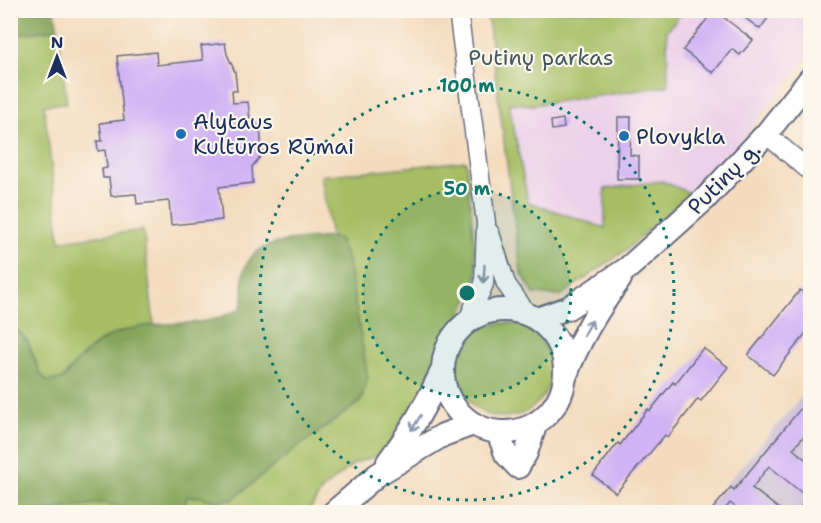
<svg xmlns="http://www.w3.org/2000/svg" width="821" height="523" font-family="'Shantell Sans',sans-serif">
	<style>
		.built { fill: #edd1e9 }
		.industrial { fill: #ccbfd4 }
		.green { fill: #a6bd63; stroke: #607660; stroke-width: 1.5 }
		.forest { fill: #84a459; stroke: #506a5c; stroke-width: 1.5 }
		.building { fill: #d1b2f5 }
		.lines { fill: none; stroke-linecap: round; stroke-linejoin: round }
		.minor-casing { stroke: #676b80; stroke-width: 21 }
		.major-casing { stroke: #676b80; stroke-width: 26 }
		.minor { stroke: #fff; stroke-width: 18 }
		.major { stroke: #fff; stroke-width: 22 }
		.oneway { stroke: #8d97ae }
		.ring { fill: none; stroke: #0f766e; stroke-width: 3; stroke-dasharray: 3 6 }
		.poi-dot { fill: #1f6fb2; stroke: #fbf7ec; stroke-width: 2 }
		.labels { text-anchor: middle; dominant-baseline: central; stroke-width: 4.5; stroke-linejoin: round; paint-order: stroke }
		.park-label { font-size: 22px; fill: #455a60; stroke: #fbf7ec }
		.poi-label { font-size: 22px; fill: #1b2f5e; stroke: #fbf7ec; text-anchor: start }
		.street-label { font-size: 22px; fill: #1b2f5e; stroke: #fbf7ec }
		.centre { fill: #0f766e; stroke: #fbf7ec; stroke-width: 3 }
		.ring-label { font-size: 18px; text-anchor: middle; font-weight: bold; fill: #0f766e; stroke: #fbf7ec; stroke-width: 4.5; stroke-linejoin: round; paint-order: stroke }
	</style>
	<rect width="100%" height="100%" fill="#fbf7ec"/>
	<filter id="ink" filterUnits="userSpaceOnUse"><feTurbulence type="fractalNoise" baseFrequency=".0167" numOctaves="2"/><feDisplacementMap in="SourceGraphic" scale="12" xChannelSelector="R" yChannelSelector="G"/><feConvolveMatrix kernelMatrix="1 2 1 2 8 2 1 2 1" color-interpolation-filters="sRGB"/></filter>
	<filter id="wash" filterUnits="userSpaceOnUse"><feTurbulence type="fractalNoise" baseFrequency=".008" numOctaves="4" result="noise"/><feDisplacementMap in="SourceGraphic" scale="24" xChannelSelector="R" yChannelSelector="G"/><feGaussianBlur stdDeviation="1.35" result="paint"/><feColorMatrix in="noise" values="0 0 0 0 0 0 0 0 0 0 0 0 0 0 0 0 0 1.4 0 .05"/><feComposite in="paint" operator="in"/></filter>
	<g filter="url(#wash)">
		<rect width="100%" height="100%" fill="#f4dbbe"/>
		<path class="built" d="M 683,11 L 810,11 L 810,54 L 744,137 L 690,193 L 662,181 L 606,228 L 528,202 L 509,102 L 533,105 L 668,86 L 667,31 Z"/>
		<path class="industrial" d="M 810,387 L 810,512 L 702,512 Z"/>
		<g class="green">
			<path d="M 487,11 L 683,11 L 667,31 L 668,86 L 533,105 L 509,103 L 528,202 L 605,228 L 605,189 L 662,181 L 690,193 L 626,250 L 560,296 L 534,294 L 521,272 Z"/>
			<path d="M 58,29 L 67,103 L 44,105 L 60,241 L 143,230 L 154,325 C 110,330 89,343 63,379 L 47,382 L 40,373 L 28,342 L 11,323 L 11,35 Z"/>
			<path d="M 466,161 L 477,273 L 473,291 L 445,341 L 410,421 L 396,440 L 377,456 L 355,463 L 323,489 L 308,512 L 182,512 L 187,497 L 201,497 L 215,501 L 295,449 L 360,402 L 363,397 L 339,239 L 331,237 L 321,176 Z"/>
			<circle cx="504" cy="370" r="47"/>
			<path d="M 101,503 L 121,506 L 129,512 L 36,512 Z"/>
		</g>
		<g class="forest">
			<path d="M 10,11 L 55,11 L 58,29 L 11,35 Z"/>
			<path d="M 331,237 L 339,239 L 348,261 L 368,378 L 360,402 L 295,449 L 232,500 L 215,501 L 201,497 L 187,497 L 182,512 L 129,512 L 121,506 L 101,503 L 36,512 L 11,512 L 11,323 L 28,342 L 40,373 L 47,381 L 63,379 C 88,345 111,329 154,325 C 171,323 188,324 205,321 C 216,320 228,314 239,310 C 246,301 242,288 243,278 C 247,236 299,241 331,237 Z"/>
		</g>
		<g id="blocks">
			<g class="building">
				<path d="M 714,10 L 753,40 L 740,55 L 732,49 L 713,73 L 683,50 Z"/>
				<path d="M 743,10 L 767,10 L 771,14 L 760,29 L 740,14 Z"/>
				<path d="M 225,43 L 227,54 L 235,72 L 237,91 L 232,91 L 233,103 L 248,102 L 250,119 L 260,126 L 262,154 L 252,167 L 253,183 L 219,187 L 222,220 L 171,225 L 169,201 L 137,204 L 136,194 L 111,196 L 109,178 L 103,178 L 102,169 L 107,168 L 105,150 L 98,151 L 97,141 L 102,141 L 100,123 L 124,120 L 117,56 L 156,52 L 157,65 L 203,60 L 201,46 Z"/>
				<path d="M 618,117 L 631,117 L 630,155 L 639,156 L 639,179 L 617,179 Z"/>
				<path d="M 563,119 L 564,128 L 552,130 L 551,121 Z"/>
				<path d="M 800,290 L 810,298 L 810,328 L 773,375 L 748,355 Z"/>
				<path d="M 703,348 L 728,367 L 701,401 L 698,399 L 668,437 L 665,435 L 616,493 L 593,475 L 618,443 L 620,445 L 648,409 L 650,411 L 673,382 L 675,384 Z"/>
				<path d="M 810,397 L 810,429 L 793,449 L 810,463 L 810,512 L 802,512 L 798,510 L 808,498 L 769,466 L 752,488 L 783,512 L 742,512 L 730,503 L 723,512 L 710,512 L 731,487 L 734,490 Z"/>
			</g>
		</g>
	</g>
	<g filter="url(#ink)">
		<use href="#blocks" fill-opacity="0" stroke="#676b80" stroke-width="1.5"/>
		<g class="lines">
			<defs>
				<g id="minor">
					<path d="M 458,10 L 486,223 L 484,284 L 467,322"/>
					<path d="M 766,134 L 810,171"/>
					<path d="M 490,233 L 506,284 L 528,315"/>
				</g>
				<g id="major">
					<circle cx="504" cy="371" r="61"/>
					<path d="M 537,319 L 568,308 L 628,268 L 705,199 L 766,134 L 810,79"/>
					<path d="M 566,375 C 579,339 598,309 620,279"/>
					<path d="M 498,432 L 506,454 L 518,467 L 526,453 L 536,423"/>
					<path d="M 388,462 C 410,433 427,404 442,371"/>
					<path d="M 334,512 L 377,475 L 443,435 L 473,424"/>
				</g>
			</defs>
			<use href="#minor" class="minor-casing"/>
			<use href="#major" class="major-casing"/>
			<use href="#minor" class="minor"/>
			<use href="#major" class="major"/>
		</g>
		<defs><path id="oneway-shaft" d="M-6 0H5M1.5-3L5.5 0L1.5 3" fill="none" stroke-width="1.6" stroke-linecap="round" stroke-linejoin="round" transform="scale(1.5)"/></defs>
		<g class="oneway">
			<use href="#oneway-shaft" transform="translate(484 274) rotate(93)"/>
			<use href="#oneway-shaft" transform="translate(588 328) rotate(-62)"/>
			<use href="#oneway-shaft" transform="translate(416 423) rotate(122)"/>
		</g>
	</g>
	<circle cx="467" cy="293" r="104" fill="#0f766e" fill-opacity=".12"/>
	<g class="ring">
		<circle cx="467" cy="293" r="104"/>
		<circle cx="467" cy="293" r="207"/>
	</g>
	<g class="poi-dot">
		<circle cx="181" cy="134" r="6"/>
		<circle cx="624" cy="136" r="6"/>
	</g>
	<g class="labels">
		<g class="park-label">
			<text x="541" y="57">Putinų parkas</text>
		</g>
		<g class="poi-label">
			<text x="193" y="121">Alytaus<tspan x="193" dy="25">Kultūros Rūmai</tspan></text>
			<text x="636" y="136">Plovykla</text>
		</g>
		<g class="street-label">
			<text transform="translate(724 178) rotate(-45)">Putinų g.</text>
		</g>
	</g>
	<circle cx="467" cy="293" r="9" class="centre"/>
	<g class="ring-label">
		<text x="467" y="92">100 m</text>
		<text x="467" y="195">50 m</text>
	</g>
	<rect width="821" height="523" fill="none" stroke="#fbf7ec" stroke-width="36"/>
	<g transform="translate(57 57)" stroke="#fbf7ec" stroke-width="4.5" paint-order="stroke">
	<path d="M0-4.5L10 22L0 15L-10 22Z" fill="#1b2f5e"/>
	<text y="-9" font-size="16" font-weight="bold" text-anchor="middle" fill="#1b2f5e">N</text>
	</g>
</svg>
